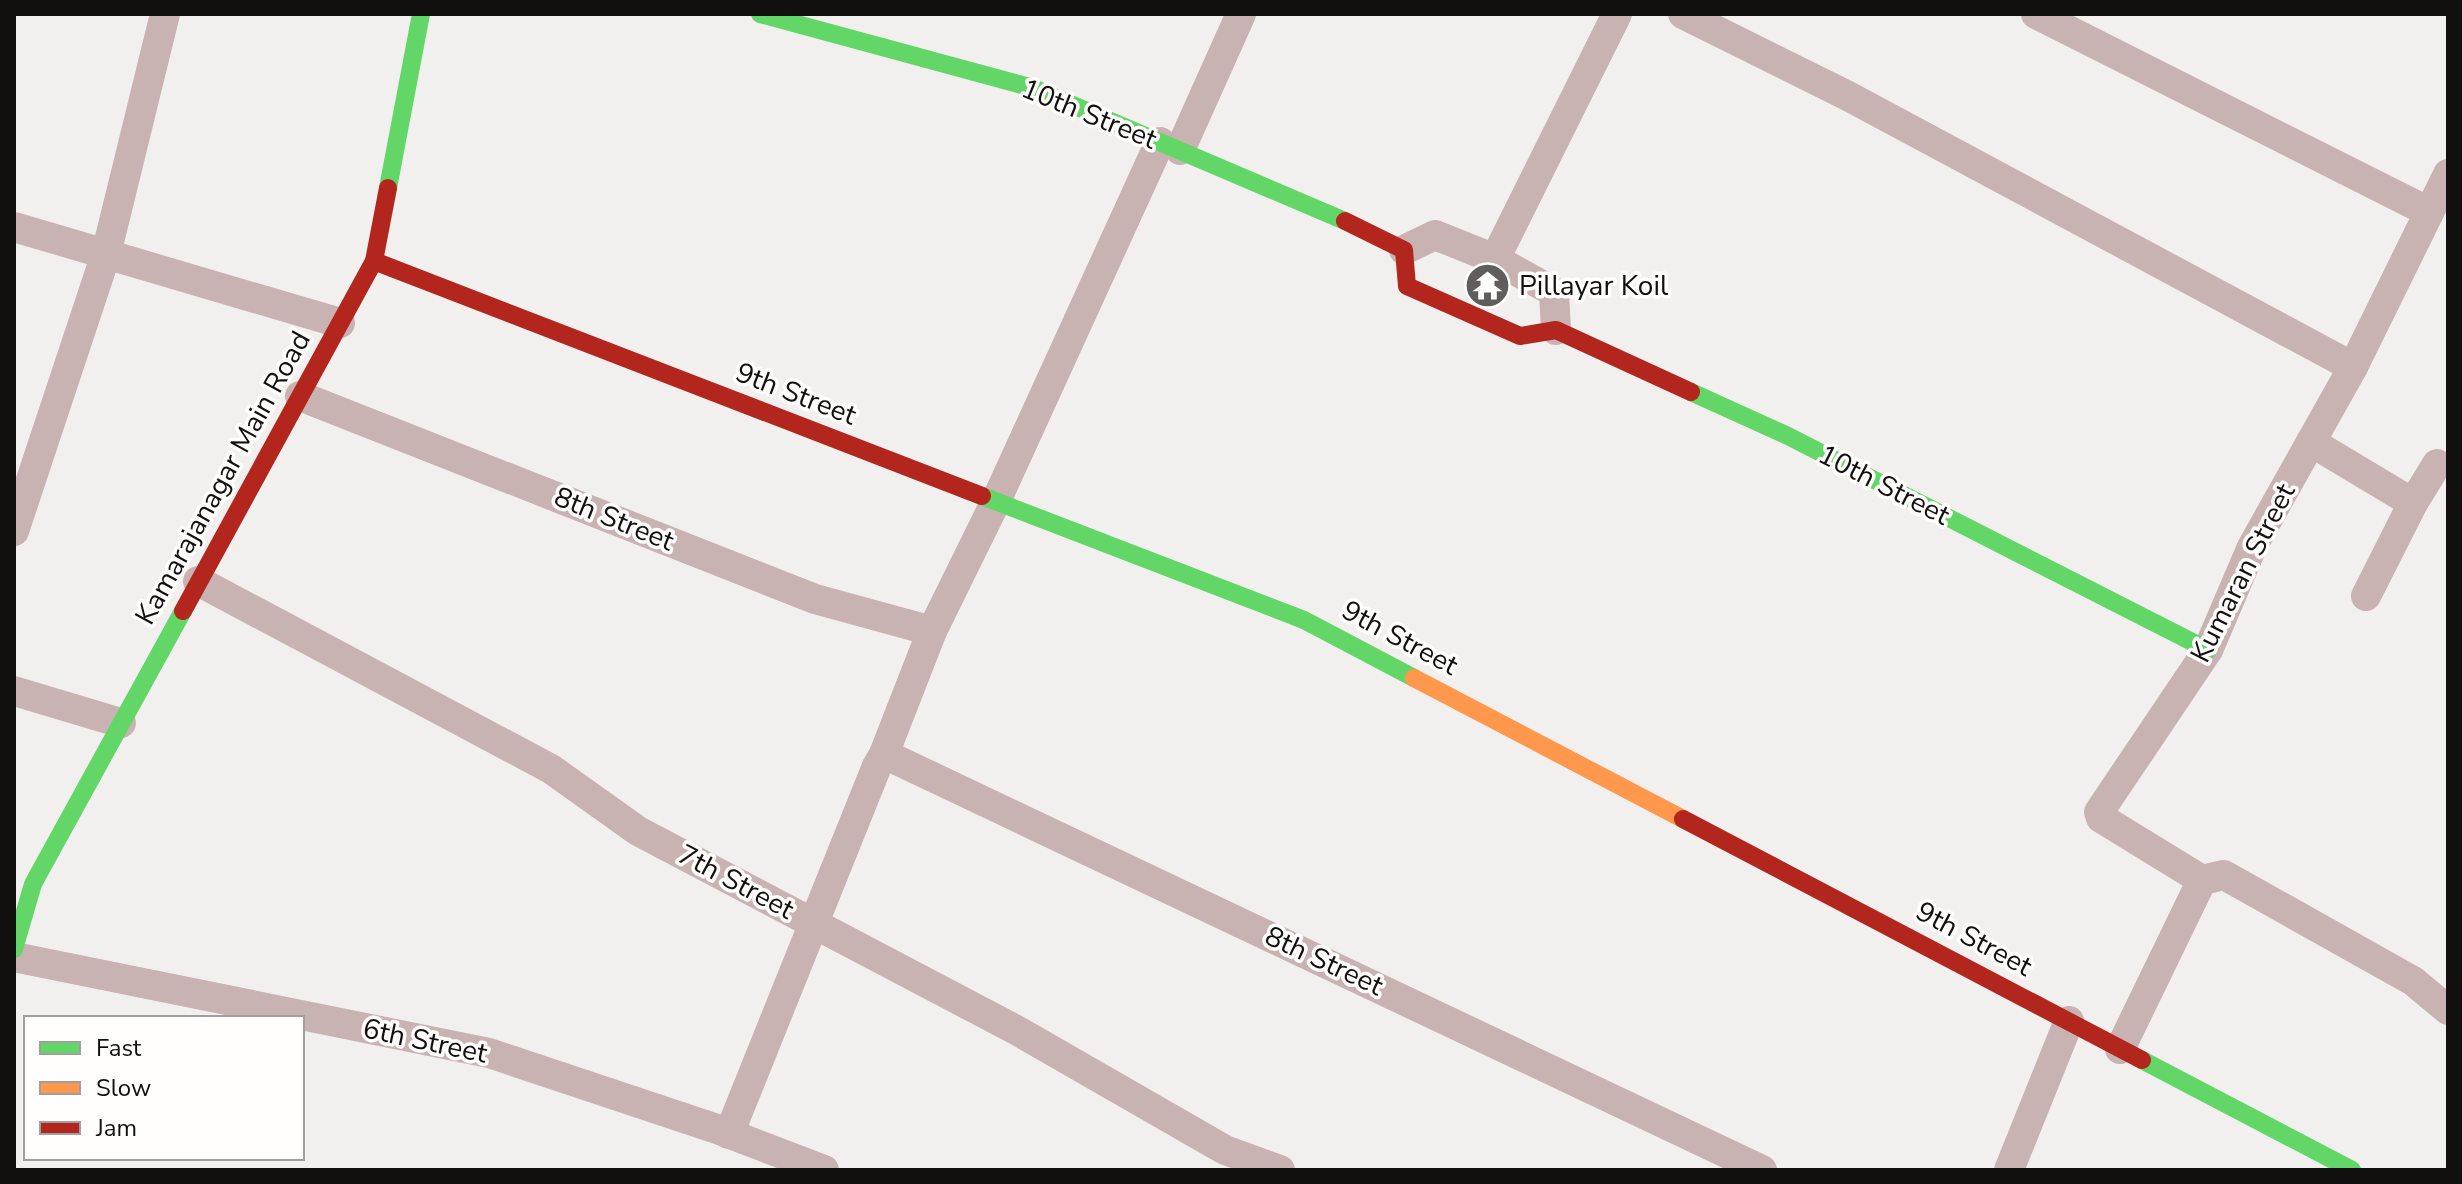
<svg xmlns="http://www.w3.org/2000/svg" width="2462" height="1184" font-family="'Nunito Sans',sans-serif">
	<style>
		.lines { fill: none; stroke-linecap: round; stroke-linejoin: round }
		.street { stroke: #c8b3b2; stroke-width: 30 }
		.fast { stroke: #63d668; stroke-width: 18 }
		.slow { stroke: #ff974d; stroke-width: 18 }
		.jam { stroke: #b3261e; stroke-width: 18 }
		.labels { text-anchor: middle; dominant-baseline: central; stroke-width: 7; stroke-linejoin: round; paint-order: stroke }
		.street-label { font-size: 28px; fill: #11100e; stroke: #fffefd }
		.poi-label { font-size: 28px; fill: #11100e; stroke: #fffefd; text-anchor: start }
	</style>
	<rect width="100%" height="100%" fill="#f2f0ee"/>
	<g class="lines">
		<g class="street">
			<path d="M 1683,14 L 1848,96 L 2353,367"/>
			<path d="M 2036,14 L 2429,212"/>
			<path d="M 1180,150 L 1241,14"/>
			<path d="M 14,227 L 340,323"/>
			<path d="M 1404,250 L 1435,235 L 1495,259 L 1554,292 L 1556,330"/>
			<path d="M 1495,259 L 1617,14"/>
			<path d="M 300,396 L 815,599 L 932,631"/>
			<path d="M 2311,442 L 2413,503"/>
			<path d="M 14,531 L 106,254 L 165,14"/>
			<path d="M 198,581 L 551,769 L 638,831 L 1018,1031 L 1225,1150 L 1280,1170"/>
			<path d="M 2366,596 L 2413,503 L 2437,464"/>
			<path d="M 14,691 L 121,723"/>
			<path d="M 884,754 L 1762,1170"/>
			<path d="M 2202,880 L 2224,875 L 2413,981 L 2448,1010"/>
			<path d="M 14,957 L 489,1053 L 717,1129 L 824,1170"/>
			<path d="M 2120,1049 L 2202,880 L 2101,818 L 2099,812 L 2208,650 L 2252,547 L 2353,367 L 2448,174"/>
			<path d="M 729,1134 L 877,766 L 884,754 L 932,631 L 996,501 L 1160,142"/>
			<path d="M 2009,1170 L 2069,1021"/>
		</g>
		<g class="fast">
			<path d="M 760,14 L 1033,88 L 1345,221"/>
			<path d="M 388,188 L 421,14"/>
			<path d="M 1691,392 L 1788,436 L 2208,650"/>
			<path d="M 982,496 L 1304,620 L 1414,678"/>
			<path d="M 14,949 L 33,884 L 183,611"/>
			<path d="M 2142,1060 L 2352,1170"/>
		</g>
		<path class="slow" d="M 1414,678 L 1683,819"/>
		<g class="jam">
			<path d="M 1345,221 L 1404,250 L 1407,286 L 1520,336 L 1556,330 L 1691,392"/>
			<path d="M 374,261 L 982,496"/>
			<path d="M 183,611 L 374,261 L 388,188"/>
			<path d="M 1683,819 L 2142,1060"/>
		</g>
	</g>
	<defs>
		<symbol id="temple-disc" viewBox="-11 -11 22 22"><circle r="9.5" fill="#605e5c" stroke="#fffefd"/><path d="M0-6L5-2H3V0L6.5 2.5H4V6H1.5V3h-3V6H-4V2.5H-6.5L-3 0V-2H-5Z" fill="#fff"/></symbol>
	</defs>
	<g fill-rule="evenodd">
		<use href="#temple-disc" x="1462" y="260" width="51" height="51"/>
	</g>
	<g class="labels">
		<g class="street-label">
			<text transform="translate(1089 114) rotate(22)">10th Street</text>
			<text transform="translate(796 394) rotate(21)">9th Street</text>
			<text transform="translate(223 478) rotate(-61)">Kamarajanagar Main Road</text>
			<text transform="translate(1884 485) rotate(27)">10th Street</text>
			<text transform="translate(614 519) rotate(22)">8th Street</text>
			<text transform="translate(2243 573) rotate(-63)">Kumaran Street</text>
			<text transform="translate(1400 638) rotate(28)">9th Street</text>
			<text transform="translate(736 882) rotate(28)">7th Street</text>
			<text transform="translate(1974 939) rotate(28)">9th Street</text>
			<text transform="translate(1324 961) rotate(25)">8th Street</text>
			<text transform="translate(425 1041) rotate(12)">6th Street</text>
		</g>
		<g class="poi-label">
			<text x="1519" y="286">Pillayar Koil</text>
		</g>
	</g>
	<rect width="2462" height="1184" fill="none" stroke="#11100e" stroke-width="32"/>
	<rect x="24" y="1016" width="280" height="144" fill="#fffefd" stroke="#a09f9d" stroke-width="2"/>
	<rect x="40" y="1042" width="40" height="12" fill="#63d668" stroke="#a09f9d" stroke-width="2"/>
	<text x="96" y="1056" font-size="24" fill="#11100e">Fast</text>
	<rect x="40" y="1082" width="40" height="12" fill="#ff974d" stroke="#a09f9d" stroke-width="2"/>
	<text x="96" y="1096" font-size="24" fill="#11100e">Slow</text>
	<rect x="40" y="1122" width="40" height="12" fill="#b3261e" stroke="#a09f9d" stroke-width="2"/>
	<text x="96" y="1136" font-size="24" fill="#11100e">Jam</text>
</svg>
